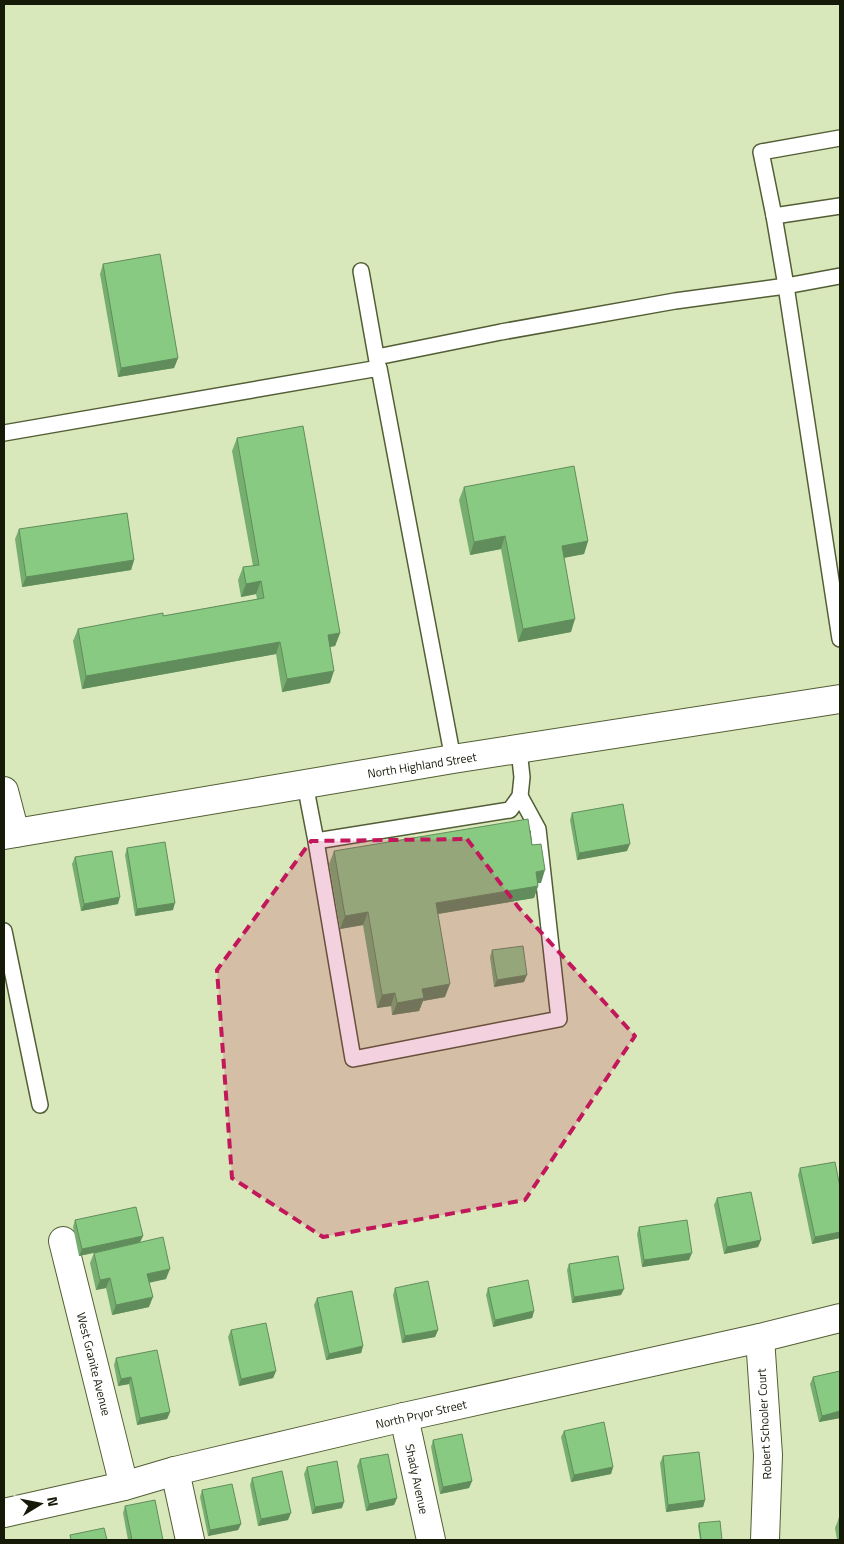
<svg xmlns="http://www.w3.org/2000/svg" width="844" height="1544" font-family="'Titillium Web',sans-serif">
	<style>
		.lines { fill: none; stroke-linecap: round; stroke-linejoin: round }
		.lane-casing { stroke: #525e35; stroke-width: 18 }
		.street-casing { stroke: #525e35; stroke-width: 30 }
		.lane { stroke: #fff; stroke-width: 15 }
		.street { stroke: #fff; stroke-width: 28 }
		.wall { fill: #76ae70 }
		.shaded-wall { fill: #608d5b }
		.building { fill: #89ca82; stroke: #608d5b }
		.marked { fill: #c2185b; fill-opacity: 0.2; stroke: #c2185b; stroke-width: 4; stroke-dasharray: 10 6; stroke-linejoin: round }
		.labels { text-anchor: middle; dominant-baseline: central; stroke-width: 5; stroke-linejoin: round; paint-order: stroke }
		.street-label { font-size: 12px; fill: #151908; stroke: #fff }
	</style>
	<rect width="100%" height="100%" fill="#d9e8ba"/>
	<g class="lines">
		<defs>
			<g id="lane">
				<path d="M 774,216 L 840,206"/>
				<path d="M 361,271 L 378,367"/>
				<path d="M 840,276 L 786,286 L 840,639"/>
				<path d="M 377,357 L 501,332 L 675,301 L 786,286 L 774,216 L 761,152 L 840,138"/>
				<path d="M 4,433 L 379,368 L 453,759"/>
				<path d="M 305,784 L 316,841 L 510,810 L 520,796 L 522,777 L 519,750"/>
				<path d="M 316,841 L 353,1059 L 559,1019 L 538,829 L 520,796"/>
				<path d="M 4,931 L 40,1105"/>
			</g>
			<g id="street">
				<path d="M 4,791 L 15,833"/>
				<path d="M 4,835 L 453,759 L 840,699"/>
				<path d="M 63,1241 L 124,1486"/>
				<path d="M 760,1338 L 768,1455 L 765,1540"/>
				<path d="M 404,1417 L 431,1540"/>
				<path d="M 175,1471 L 190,1540"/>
				<path d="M 4,1513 L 124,1486 L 175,1471 L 404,1417 L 760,1338 L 840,1318"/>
			</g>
		</defs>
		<use href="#lane" class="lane-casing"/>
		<use href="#street" class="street-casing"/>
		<use href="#lane" class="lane"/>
		<use href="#street" class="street"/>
	</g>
	<g class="wall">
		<path d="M 103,264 L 178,358 L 174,368 L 118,377 L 100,274 Z"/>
		<path d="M 237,438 L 340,633 L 335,646 L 330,647 L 330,683 L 282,692 L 276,654 L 82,689 L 73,641 L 78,629 L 163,616 L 257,599 L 256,594 L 241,597 L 238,580 L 243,567 L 253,566 L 232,451 Z"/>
		<path d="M 464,487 L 588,541 L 584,554 L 564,558 L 571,632 L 518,642 L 501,549 L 470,555 L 459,500 Z"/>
		<path d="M 19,529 L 134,560 L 131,570 L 22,587 L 15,539 Z"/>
		<path d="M 572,813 L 627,851 L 577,860 L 570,820 Z"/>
		<path d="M 532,845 L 541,883 L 538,883 L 538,886 L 534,898 L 438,914 L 445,997 L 423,1001 L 419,1011 L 392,1015 L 391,1006 L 377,1008 L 363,925 L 340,929 L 329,864 L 334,851 Z"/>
		<path d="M 127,848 L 173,910 L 135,916 L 125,855 Z"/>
		<path d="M 75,857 L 118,904 L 81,911 L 72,864 Z"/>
		<path d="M 492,950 L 524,982 L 494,987 L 490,957 Z"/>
		<path d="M 800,1168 L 840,1187 L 840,1238 L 812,1244 L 798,1175 Z"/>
		<path d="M 717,1198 L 761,1240 L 758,1247 L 724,1254 L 714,1205 Z"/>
		<path d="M 75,1220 L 143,1236 L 140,1242 L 166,1279 L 149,1282 L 149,1307 L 112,1315 L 106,1288 L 96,1290 L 90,1263 L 94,1253 L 79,1256 L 73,1227 Z"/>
		<path d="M 639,1227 L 689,1260 L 642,1267 L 637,1234 Z"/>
		<path d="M 569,1264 L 621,1295 L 572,1303 L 567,1270 Z"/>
		<path d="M 395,1288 L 438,1330 L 435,1337 L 402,1343 L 393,1295 Z"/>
		<path d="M 488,1288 L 534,1311 L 532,1318 L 493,1327 L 486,1295 Z"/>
		<path d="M 317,1298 L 363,1346 L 361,1353 L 326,1360 L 314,1305 Z"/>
		<path d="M 231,1330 L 276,1371 L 273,1378 L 239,1386 L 228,1337 Z"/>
		<path d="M 116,1358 L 170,1412 L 167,1419 L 137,1425 L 129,1384 L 118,1386 L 114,1365 Z"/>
		<path d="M 840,1371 L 840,1418 L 819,1422 L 810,1384 L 813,1377 Z"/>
		<path d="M 564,1431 L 613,1467 L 611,1474 L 571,1482 L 561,1437 Z"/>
		<path d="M 433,1440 L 472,1481 L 469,1488 L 440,1494 L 431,1447 Z"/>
		<path d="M 663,1456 L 705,1500 L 703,1507 L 666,1512 L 660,1463 Z"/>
		<path d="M 360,1459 L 397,1498 L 394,1505 L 366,1511 L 357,1466 Z"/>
		<path d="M 307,1467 L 342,1508 L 312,1514 L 304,1474 Z"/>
		<path d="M 252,1478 L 288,1520 L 258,1526 L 250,1485 Z"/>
		<path d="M 202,1490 L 241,1524 L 238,1530 L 208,1536 L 200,1497 Z"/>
		<path d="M 125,1506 L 163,1540 L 128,1540 L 123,1513 Z"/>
		<path d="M 839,1518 L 840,1518 L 840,1540 L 837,1540 L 835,1528 Z"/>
		<path d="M 699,1523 L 722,1540 L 700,1540 L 698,1526 Z"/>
	</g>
	<g class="shaded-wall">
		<path d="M 178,358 L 174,368 L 118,377 L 121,368 Z"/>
		<path d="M 505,536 L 501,549 L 470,555 L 474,542 Z"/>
		<path d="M 588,541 L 584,554 L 557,559 L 562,546 Z"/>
		<path d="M 134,560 L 131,570 L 22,587 L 26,577 Z"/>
		<path d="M 261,581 L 256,594 L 241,597 L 246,584 Z"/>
		<path d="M 575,619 L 571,632 L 518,642 L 523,629 Z"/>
		<path d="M 340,633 L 335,646 L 323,648 L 328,635 Z"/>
		<path d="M 280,642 L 276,654 L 82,689 L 86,676 Z"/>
		<path d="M 334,671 L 330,683 L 282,692 L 287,679 Z"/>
		<path d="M 630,844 L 627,851 L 577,860 L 579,853 Z"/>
		<path d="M 545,870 L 541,883 L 531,884 L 536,872 Z"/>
		<path d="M 538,886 L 534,898 L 431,915 L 436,903 Z"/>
		<path d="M 120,897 L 118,904 L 81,911 L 84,904 Z"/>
		<path d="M 175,903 L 173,910 L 135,916 L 137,909 Z"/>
		<path d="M 368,912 L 363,925 L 340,929 L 345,916 Z"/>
		<path d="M 527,975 L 524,982 L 494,987 L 497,980 Z"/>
		<path d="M 450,984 L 445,997 L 423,1001 L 419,1011 L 392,1015 L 397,1003 L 422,989 Z"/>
		<path d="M 395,993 L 391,1006 L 377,1008 L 382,995 Z"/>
		<path d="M 840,1232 L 840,1238 L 812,1244 L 815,1237 Z"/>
		<path d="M 143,1236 L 140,1242 L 79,1256 L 82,1249 Z"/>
		<path d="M 761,1240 L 758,1247 L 724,1254 L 727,1247 Z"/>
		<path d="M 692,1253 L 689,1260 L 642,1267 L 644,1260 Z"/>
		<path d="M 170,1269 L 166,1279 L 144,1284 L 147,1274 Z"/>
		<path d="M 110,1278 L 106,1288 L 96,1290 L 100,1280 Z"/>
		<path d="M 624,1289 L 621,1295 L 572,1303 L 574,1297 Z"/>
		<path d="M 153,1297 L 149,1307 L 112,1315 L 116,1305 Z"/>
		<path d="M 534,1311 L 532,1318 L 493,1327 L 495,1320 Z"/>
		<path d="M 438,1330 L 435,1337 L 402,1343 L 405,1336 Z"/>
		<path d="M 363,1346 L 361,1353 L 326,1360 L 329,1354 Z"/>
		<path d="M 276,1371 L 273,1378 L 239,1386 L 241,1379 Z"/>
		<path d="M 131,1377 L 129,1384 L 118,1386 L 121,1379 Z"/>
		<path d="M 840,1411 L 840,1418 L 819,1422 L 822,1416 Z"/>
		<path d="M 170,1412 L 167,1419 L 137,1425 L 140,1418 Z"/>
		<path d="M 613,1467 L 611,1474 L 571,1482 L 574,1475 Z"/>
		<path d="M 472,1481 L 469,1488 L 440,1494 L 443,1487 Z"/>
		<path d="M 397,1498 L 394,1505 L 366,1511 L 369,1504 Z"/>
		<path d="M 705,1500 L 703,1507 L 666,1512 L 668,1505 Z"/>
		<path d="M 344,1502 L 342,1508 L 312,1514 L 315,1507 Z"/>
		<path d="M 291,1513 L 288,1520 L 258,1526 L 261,1519 Z"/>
		<path d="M 241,1524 L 238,1530 L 208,1536 L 210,1530 Z"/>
	</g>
	<g class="building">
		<path d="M 160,254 L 178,358 L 121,368 L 103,264 Z"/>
		<path d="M 303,426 L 340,633 L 328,635 L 334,671 L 287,679 L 280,642 L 86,676 L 78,629 L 163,613 L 163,616 L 264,598 L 261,581 L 246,584 L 243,567 L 259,565 L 237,438 Z"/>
		<path d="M 574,466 L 588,541 L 562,546 L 575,619 L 523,629 L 505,536 L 474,542 L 464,487 Z"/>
		<path d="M 127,513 L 134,560 L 26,577 L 19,529 Z"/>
		<path d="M 623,804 L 630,844 L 579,853 L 572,813 Z"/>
		<path d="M 528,819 L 532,845 L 541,844 L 545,870 L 536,872 L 538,886 L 436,903 L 450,984 L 422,989 L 424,998 L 397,1003 L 395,993 L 382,995 L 368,912 L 345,916 L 334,851 Z"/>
		<path d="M 165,842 L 175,903 L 137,909 L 127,848 Z"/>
		<path d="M 112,851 L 120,897 L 84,904 L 75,857 Z"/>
		<path d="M 523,946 L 527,975 L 497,980 L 492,950 Z"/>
		<path d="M 835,1162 L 840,1187 L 840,1232 L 815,1237 L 800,1168 Z"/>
		<path d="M 751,1192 L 761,1240 L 727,1247 L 717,1198 Z"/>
		<path d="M 136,1207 L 143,1236 L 82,1249 L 75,1220 Z"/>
		<path d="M 687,1220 L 692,1253 L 644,1260 L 639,1227 Z"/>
		<path d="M 163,1237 L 170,1269 L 147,1274 L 153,1297 L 116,1305 L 110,1278 L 100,1280 L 94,1253 Z"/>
		<path d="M 618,1256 L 624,1289 L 574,1297 L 569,1264 Z"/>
		<path d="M 528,1280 L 534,1311 L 495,1320 L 488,1288 Z"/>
		<path d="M 428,1281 L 438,1330 L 405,1336 L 395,1288 Z"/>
		<path d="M 352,1291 L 363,1346 L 329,1354 L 317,1298 Z"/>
		<path d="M 266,1323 L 276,1371 L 241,1379 L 231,1330 Z"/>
		<path d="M 157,1350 L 170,1412 L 140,1418 L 131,1377 L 121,1379 L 116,1358 Z"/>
		<path d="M 840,1371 L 840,1411 L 822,1416 L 813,1377 Z"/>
		<path d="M 604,1422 L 613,1467 L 574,1475 L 564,1431 Z"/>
		<path d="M 462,1434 L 472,1481 L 443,1487 L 433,1440 Z"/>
		<path d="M 699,1452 L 705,1500 L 668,1505 L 663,1456 Z"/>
		<path d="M 388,1454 L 397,1498 L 369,1504 L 360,1459 Z"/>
		<path d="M 337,1461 L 344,1502 L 315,1507 L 307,1467 Z"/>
		<path d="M 282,1471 L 291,1513 L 261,1519 L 252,1478 Z"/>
		<path d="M 232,1484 L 241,1524 L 210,1530 L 202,1490 Z"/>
		<path d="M 155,1500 L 163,1540 L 132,1540 L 125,1506 Z"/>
		<path d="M 839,1518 L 840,1518 L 840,1528 Z"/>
		<path d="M 720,1521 L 722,1540 L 701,1540 L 699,1523 Z"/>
		<path d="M 104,1528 L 107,1540 L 71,1540 L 70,1535 Z"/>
	</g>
	<path class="marked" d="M 467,839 L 519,908 L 635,1036 L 525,1200 L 323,1237 L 232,1178 L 217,970 L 311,841 Z"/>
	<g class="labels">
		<g class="street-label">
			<text transform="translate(422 765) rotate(-9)">North Highland Street</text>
			<text transform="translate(94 1364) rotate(76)">West Granite Avenue</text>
			<text transform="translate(421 1414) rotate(-13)">North Pryor Street</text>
			<text transform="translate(764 1424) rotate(-93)">Robert Schooler Court</text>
			<text transform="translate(417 1479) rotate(78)">Shady Avenue</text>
		</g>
	</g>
	<rect width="844" height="1544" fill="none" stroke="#151908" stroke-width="10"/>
	<g transform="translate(40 1504) rotate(80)" stroke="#ffffff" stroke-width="4" paint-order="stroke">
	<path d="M0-4L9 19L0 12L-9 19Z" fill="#151908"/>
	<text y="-8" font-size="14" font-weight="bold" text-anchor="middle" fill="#151908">N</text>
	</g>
</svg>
